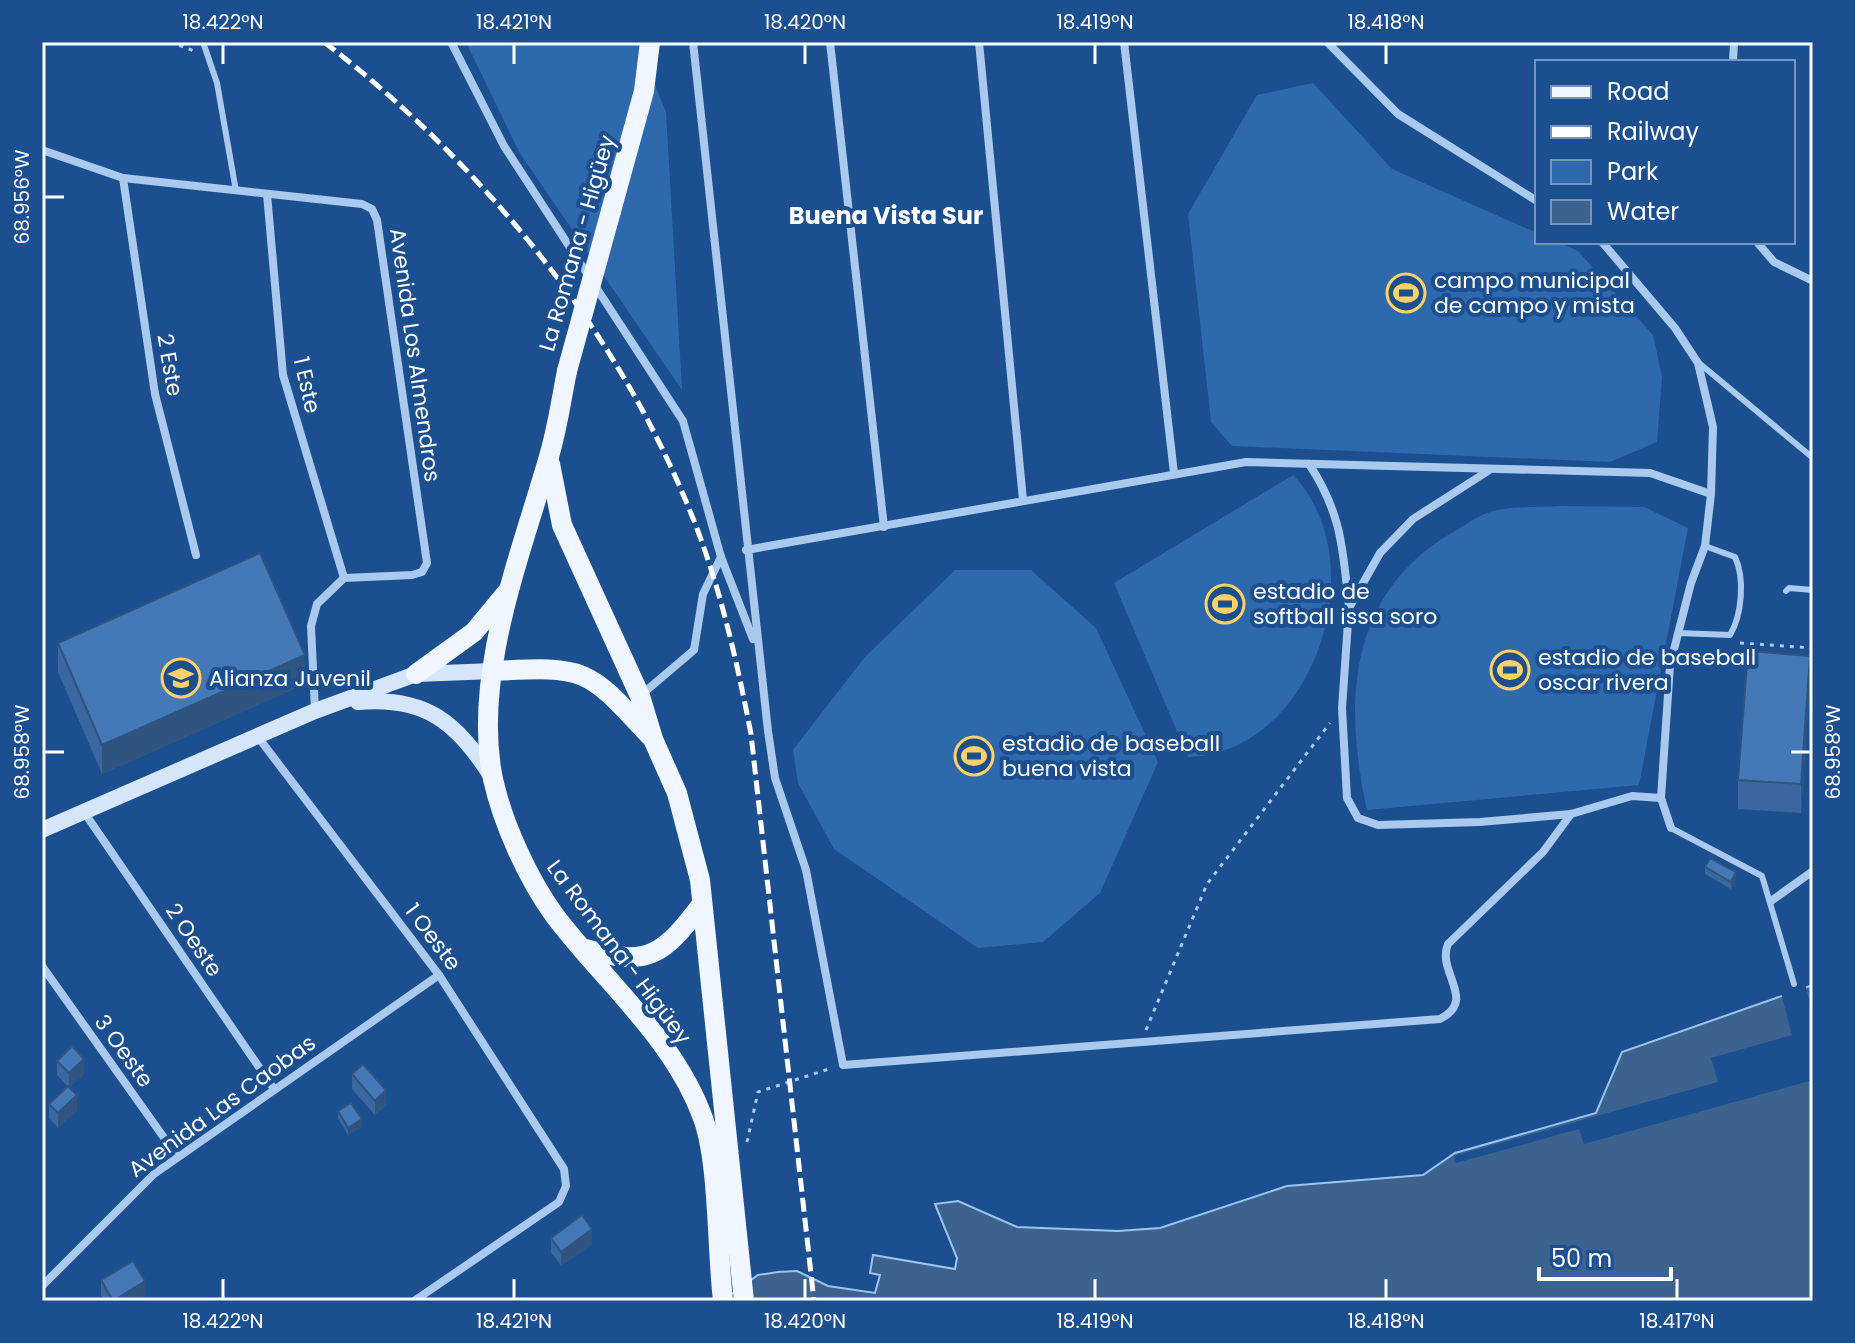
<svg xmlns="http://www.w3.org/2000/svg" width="1855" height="1343" font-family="Poppins,sans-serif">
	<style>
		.green { fill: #2e69ad }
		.water { fill: #3c6290; stroke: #9cc4f0; stroke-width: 2 }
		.pier { fill: #1b4f8f }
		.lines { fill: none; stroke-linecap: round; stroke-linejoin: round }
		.path { stroke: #a9c9ee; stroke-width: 3; stroke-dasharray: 4 6; stroke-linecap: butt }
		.lane { stroke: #a9c9ee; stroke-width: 6 }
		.street { stroke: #a9c9ee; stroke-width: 8 }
		.secondary { stroke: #d6e6fa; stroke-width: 16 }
		.primary { stroke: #f0f6ff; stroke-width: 20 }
		.rail { stroke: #fff; stroke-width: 5; stroke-dasharray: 14 6; stroke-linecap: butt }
		.primary-bridge { stroke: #f0f6ff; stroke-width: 20 }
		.wall { fill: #3a679d }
		.shaded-wall { fill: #305480 }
		.building { fill: #4478b7; stroke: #305480; stroke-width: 2 }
		.ticks { fill: none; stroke: #fff; stroke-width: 3 }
		.labels { text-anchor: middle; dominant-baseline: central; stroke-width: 8; stroke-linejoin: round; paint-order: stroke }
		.street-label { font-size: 22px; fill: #fff; stroke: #1b4f8f }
		.poi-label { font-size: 22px; fill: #fff; stroke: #1b4f8f; text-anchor: start }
		.neighbourhood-label { font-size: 24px; font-weight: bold; fill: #fff; stroke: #1b4f8f }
		.neatline { fill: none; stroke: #fff; stroke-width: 3 }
		.ticks-label { font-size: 20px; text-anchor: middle; fill: #fff }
	</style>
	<rect width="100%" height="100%" fill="#1b4f8f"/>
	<g class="green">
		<path d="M 466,42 L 637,42 L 666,112 L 682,390 L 519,152 Z"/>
		<path d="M 1313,83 L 1392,169 L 1537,233 L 1537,242 L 1558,242 L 1578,251 L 1653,335 L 1662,377 L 1657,442 L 1610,462 L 1232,446 L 1211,422 L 1188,214 L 1257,95 Z"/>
		<path d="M 1293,475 C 1376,561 1315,753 1188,757 L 1114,583 Z"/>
		<path d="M 1560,506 L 1644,507 L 1688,528 L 1639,785 L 1367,810 C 1343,702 1348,591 1455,531 C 1465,525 1476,517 1487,513 C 1508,505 1538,508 1560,506 Z"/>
		<path d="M 955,570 L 1031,570 L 1096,628 L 1158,762 L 1100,893 L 1043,942 L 978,948 L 834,849 L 798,783 L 793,750 L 864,658 Z"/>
	</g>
	<path class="water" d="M 1813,985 L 1813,1301 L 722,1301 L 758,1275 L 778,1272 L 797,1271 L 828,1286 L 875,1293 L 880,1275 L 870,1273 L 873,1255 L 955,1269 L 957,1258 L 935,1204 L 958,1201 L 1017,1227 L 1118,1231 L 1160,1228 L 1287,1186 L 1423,1175 L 1455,1153 L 1596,1113 L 1622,1052 Z"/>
	<path class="pier" d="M 1805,984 L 1813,1014 L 1813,1080 L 1584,1144 L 1579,1129 L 1456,1163 L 1454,1156 L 1718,1082 L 1711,1058 L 1792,1035 L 1781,993 Z"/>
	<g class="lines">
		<g class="path">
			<path d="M 170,42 L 194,51"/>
			<path d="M 1740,643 L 1813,648"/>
			<path d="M 1146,1030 L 1207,884 L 1330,723"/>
			<path d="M 747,1142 L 758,1092 L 832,1068"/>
		</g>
		<g class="lane">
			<path d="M 203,42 L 217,83 L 236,191"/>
			<path d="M 1699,363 L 1813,458"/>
			<path d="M 1786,591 L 1789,588 L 1813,590"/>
			<path d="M 1678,633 L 1730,635 C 1742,615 1745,578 1735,557 L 1705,546"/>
			<path d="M 1671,828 L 1762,876 L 1794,984"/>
		</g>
		<g class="street">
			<path d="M 451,42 L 504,146 L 683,421 L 721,557 L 753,639"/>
			<path d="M 693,42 L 768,731 L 775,778 L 806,870 L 843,1065 L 1440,1019 C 1478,1000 1436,972 1448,944 L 1543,852 L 1571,814"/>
			<path d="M 830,42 L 884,527"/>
			<path d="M 979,42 L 1023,500"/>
			<path d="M 1124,42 L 1174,473"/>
			<path d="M 1327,42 L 1398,114 L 1537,201"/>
			<path d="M 1733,62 L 1734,42"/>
			<path d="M 42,150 L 123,178 L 362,204 L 372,209 L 377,220 L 427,563 L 422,572 L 412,575 L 344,578 L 317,604 L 311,626 L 315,711"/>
			<path d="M 123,178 L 155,394 L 196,555"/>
			<path d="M 267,194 L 283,375 L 344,578"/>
			<path d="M 1602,242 L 1675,328 L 1698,363 L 1713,427 L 1711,494 L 1705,546 L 1691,583 L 1670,665 L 1661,798 L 1671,828"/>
			<path d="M 1757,242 L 1774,262 L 1813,281"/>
			<path d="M 1309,464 C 1342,514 1343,550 1349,608"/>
			<path d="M 1488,471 L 1413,519 L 1380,553 L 1349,608 L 1342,708 L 1347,798 L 1358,818 L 1378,825 L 1480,822 L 1571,814 L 1632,796 L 1661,798"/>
			<path d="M 746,550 L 1246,462 L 1650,473 L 1711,494"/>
			<path d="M 641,695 L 694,650 L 703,594 L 721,557"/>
			<path d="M 258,737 L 439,975 L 564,1169 L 566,1186 L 559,1202 L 414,1301"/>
			<path d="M 84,812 L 274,1089"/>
			<path d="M 1771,901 L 1813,871"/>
			<path d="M 42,966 L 177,1156"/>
			<path d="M 42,1286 L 154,1174 L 439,975"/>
		</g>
		<g class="secondary">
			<path d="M 358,702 C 426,696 456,722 492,777"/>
			<path d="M 42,830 L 315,711 L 416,674 L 494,671"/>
		</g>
		<g class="primary">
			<path d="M 611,211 L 644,91 L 650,42"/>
			<path d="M 567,371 C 561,401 557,431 548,460 C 520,557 472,677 493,779 C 503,824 528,879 555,916 C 605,982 676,1040 704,1121 C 719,1166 717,1250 723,1301"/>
			<path d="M 550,464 L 562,525 L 640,696 L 653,739 L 677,793 L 700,880 L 744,1301"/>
			<path d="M 494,671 C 587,666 587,668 650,736"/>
			<path d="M 416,674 L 474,632 L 507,592"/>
			<path d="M 586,949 C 649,968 664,954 702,904"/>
		</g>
		<path class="rail" d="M 324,42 C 487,167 627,341 699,534 C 723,599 738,667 751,734 L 814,1301"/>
		<path class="primary-bridge" d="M 567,371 L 611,211"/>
	</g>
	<g class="wall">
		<path d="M 58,643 L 305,684 L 102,774 L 58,672 Z"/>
		<path d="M 1810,684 L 1801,813 L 1738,809 L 1738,780 Z"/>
		<path d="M 1705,867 L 1736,880 L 1731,889 L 1705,874 Z"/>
		<path d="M 57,1061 L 84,1074 L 70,1087 L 77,1110 L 58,1128 L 49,1118 L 49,1104 L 67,1086 L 57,1075 Z"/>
		<path d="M 352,1074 L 386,1105 L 375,1115 L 352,1089 Z"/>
		<path d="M 338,1111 L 362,1127 L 348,1135 L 338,1118 Z"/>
		<path d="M 551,1238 L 592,1244 L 561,1266 L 551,1252 Z"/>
		<path d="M 101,1280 L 145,1296 L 136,1301 L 105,1301 L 101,1295 Z"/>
	</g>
	<g class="shaded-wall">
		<path d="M 305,655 L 305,684 L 102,774 L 102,745 Z"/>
		<path d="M 1810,656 L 1810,684 L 1801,813 L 1801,784 Z"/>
		<path d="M 1736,872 L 1736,880 L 1731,889 L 1731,882 Z"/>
		<path d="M 84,1059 L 84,1074 L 69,1088 L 69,1073 Z"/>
		<path d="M 386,1090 L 386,1105 L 375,1115 L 375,1101 Z"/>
		<path d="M 77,1095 L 77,1110 L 58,1128 L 58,1113 Z"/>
		<path d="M 362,1119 L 362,1127 L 348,1135 L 348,1128 Z"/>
		<path d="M 592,1229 L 592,1244 L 561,1266 L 561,1252 Z"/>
		<path d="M 145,1281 L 145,1296 L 136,1301 L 113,1301 Z"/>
	</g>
	<g class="building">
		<path d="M 260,553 L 305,655 L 102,745 L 58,643 Z"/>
		<path d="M 1748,651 L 1810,656 L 1801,784 L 1738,780 Z"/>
		<path d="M 1710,858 L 1736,872 L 1731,882 L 1705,867 Z"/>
		<path d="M 72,1046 L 84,1059 L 69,1073 L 57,1061 Z"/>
		<path d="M 363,1064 L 386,1090 L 375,1101 L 352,1074 Z"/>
		<path d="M 68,1086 L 77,1095 L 58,1113 L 49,1104 Z"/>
		<path d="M 351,1103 L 362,1119 L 348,1128 L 338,1111 Z"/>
		<path d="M 582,1215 L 592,1229 L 561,1252 L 551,1238 Z"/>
		<path d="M 133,1261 L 145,1281 L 113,1301 L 101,1280 Z"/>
	</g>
	<path class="ticks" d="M 223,44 L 223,64M 514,44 L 514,64M 805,44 L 805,64M 1095,44 L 1095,64M 1386,44 L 1386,64M 44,197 L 64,197M 44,752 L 64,752M 1791,752 L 1811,752M 223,1279 L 223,1299M 514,1279 L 514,1299M 805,1279 L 805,1299M 1095,1279 L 1095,1299M 1386,1279 L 1386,1299M 1677,1279 L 1677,1299"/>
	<defs>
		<symbol id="stadium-ring" viewBox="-11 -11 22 22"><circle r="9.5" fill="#1b4f8f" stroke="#ffd166" stroke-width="1.5"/><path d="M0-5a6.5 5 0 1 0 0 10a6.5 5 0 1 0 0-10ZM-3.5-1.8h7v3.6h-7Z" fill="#ffd166"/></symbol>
		<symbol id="university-ring" viewBox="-11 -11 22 22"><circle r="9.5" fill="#1b4f8f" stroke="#ffd166" stroke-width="1.5"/><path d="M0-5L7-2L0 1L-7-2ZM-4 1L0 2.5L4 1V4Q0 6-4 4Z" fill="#ffd166"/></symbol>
	</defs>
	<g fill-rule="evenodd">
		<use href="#stadium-ring" x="1384" y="271" width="44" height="44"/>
		<use href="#stadium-ring" x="1203" y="582" width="44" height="44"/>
		<use href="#stadium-ring" x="1488" y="648" width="44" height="44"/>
		<use href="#university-ring" x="159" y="656" width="44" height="44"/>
		<use href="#stadium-ring" x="952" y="734" width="44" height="44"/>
	</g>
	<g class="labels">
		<g class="street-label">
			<text transform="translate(577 243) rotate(-74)">La Romana - Higüey</text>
			<text transform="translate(415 355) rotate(82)">Avenida Los Almendros</text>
			<text transform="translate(170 365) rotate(80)">2 Este</text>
			<text transform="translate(307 385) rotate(77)">1 Este</text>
			<text transform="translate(433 937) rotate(53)">1 Oeste</text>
			<text transform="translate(194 940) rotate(56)">2 Oeste</text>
			<text transform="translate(619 952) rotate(53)">La Romana - Higüey</text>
			<text transform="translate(124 1051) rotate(54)">3 Oeste</text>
			<text transform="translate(222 1106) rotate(-36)">Avenida Las Caobas</text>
		</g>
		<g class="poi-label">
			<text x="1434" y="280">campo municipal<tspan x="1434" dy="25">de campo y mista</tspan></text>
			<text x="1253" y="591">estadio de<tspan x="1253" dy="25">softball issa soro</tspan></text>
			<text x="1538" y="657">estadio de baseball<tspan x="1538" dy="25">oscar rivera</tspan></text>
			<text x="209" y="678">Alianza Juvenil</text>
			<text x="1002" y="743">estadio de baseball<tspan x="1002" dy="25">buena vista</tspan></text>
		</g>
		<g class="neighbourhood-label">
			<text x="886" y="215">Buena Vista Sur</text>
		</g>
	</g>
	<rect width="1855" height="1343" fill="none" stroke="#1b4f8f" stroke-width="88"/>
	<rect x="1535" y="60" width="260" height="184" fill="#1b4f8f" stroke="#7695bc" stroke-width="2"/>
	<rect x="1551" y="86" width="40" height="12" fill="#f0f6ff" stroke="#7695bc" stroke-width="2"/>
	<text x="1607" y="100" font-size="24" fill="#ffffff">Road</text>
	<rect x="1551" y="126" width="40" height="12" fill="#ffffff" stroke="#7695bc" stroke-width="2"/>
	<text x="1607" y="140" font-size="24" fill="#ffffff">Railway</text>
	<rect x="1551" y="160" width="40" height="24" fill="#2e69ad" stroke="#7695bc" stroke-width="2"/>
	<text x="1607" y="180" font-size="24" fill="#ffffff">Park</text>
	<rect x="1551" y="200" width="40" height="24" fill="#3c6290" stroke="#7695bc" stroke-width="2"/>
	<text x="1607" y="220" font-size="24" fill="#ffffff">Water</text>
	<path d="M1539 1267v12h132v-12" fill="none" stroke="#ffffff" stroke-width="4"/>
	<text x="1551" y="1267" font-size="24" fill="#ffffff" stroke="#1b4f8f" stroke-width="6" paint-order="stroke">50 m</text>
	<rect x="44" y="44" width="1767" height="1255" class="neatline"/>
	<g class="ticks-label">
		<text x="223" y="29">18.422°N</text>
		<text x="514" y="29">18.421°N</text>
		<text x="805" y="29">18.420°N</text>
		<text x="1095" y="29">18.419°N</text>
		<text x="1386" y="29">18.418°N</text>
		<text transform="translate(22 197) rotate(-90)" y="7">68.956°W</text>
		<text transform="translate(1833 752) rotate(-90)" y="7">68.958°W</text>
		<text transform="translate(22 752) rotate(-90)" y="7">68.958°W</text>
		<text x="223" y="1328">18.422°N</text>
		<text x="514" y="1328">18.421°N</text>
		<text x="805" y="1328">18.420°N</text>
		<text x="1095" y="1328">18.419°N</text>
		<text x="1386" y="1328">18.418°N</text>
		<text x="1677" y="1328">18.417°N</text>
	</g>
</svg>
